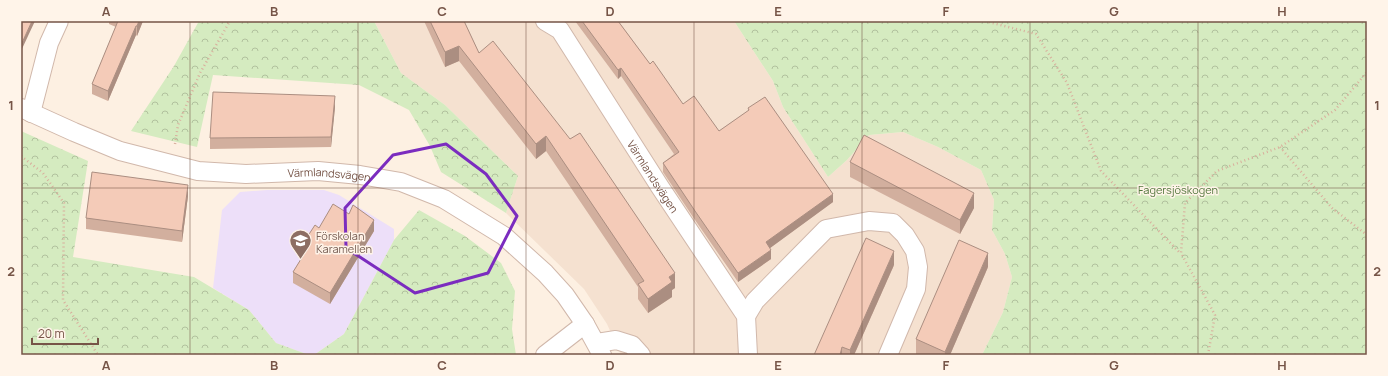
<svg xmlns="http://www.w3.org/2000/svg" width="1388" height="376" font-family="Manrope,sans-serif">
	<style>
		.residential { fill: #f5e1d0 }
		.education { fill: #eddff9 }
		.forest { fill: url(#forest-crowns) }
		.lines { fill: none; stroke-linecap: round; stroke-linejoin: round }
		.minor-casing { stroke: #d1b8ab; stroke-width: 20 }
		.path { stroke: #d9ae9c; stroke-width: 2.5; stroke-dasharray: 1 3; stroke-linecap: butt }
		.minor { stroke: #fff; stroke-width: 18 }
		.wall { fill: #d2af9e }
		.shaded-wall { fill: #ab8e81 }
		.building { fill: #f4cbb8; stroke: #ab8e81 }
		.marked { fill: none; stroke: #7b2cbf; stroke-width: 3; stroke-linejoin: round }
		.grid { fill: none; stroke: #765447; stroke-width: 1; stroke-opacity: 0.55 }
		.labels { text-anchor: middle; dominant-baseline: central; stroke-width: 3; stroke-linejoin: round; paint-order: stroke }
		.street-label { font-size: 11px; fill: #765447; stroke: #fff4e9 }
		.park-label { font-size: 11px; fill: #52763c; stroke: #fff4e9 }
		.education-label { font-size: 11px; fill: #785e54; stroke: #fff4e9; text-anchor: start }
		.neatline { fill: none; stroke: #765447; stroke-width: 1.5 }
		.grid-label { font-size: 13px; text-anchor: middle; font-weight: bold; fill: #765447 }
	</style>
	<defs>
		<pattern id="forest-crowns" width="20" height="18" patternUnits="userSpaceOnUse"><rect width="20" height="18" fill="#d5ebc0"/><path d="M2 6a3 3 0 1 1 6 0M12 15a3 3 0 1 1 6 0" fill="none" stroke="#b1c19e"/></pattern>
	</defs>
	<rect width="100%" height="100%" fill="#fdf0e2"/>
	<path class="residential" d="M 374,21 L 734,21 L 773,81 L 783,107 L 828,177 L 847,160 L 869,135 L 903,132 L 938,147 L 981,170 L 994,200 L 992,230 L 1005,254 L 1012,277 L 1003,312 L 982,355 L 621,355 L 607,324 L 584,289 L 506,213 L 518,176 L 445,105 L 401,73 Z"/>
	<path class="education" d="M 267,190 L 324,190 L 339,195 L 394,229 L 394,240 L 344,334 L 314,355 L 309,355 L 276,343 L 249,310 L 213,288 L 222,210 L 240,192 Z"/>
	<g class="forest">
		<path d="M 199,21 L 374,21 L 401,73 L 445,105 L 518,176 L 506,213 L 441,172 L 430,146 L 409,110 L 359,85 L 213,75 L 197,147 L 131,131 L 174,66 Z"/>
		<path d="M 734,21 L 1367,21 L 1367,355 L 982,355 L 1003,312 L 1012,277 L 1005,254 L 992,230 L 994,200 L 981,170 L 938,147 L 903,132 L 869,135 L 847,160 L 828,177 L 783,107 L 773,81 Z"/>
		<path d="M 21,131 L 88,161 L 73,257 L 194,277 L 249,310 L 276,343 L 309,355 L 21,355 Z"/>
		<path d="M 419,210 L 465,236 L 501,263 L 515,291 L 512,329 L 516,355 L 314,355 L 344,334 L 394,240 Z"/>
	</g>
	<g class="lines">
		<defs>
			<g id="minor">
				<path id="s1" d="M 545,21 L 560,30 L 660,187 L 746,316 L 748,355"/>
				<path id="s2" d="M 21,108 L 74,132 L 120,151 L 198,171 L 246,174 L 318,171 L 360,175 L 401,182 L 444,199 L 504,236 L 545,273 L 565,295 L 585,324 L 602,355"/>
				<path d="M 31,113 L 49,43 L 59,21"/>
				<path d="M 746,316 L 755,301 L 826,229 L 869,221 L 893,223 L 905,235 L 915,251 L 918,267 L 916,289 L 888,355"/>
				<path d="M 597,343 L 616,340 L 632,345 L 641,355"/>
				<path d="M 545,355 L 585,324"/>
			</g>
		</defs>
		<use href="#minor" class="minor-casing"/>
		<g class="path">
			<path d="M 985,21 L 1036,34 L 1067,83 L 1101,171 L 1180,253"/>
			<path d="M 175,144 L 178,125 L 200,73 L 230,21"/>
			<path d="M 1280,147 L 1332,208 L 1367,235"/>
			<path d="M 21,156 L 43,173 L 64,203 L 63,300 L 98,355"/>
			<path d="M 1208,355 L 1215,315 L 1181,253 L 1185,203 L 1217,171 L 1280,147 L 1335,110 L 1367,72"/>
		</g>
		<use href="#minor" class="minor"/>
	</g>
	<g class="wall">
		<path d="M 109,21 L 143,21 L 137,36 L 136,35 L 108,101 L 92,94 L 92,84 L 116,27 L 109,24 Z"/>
		<path d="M 424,21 L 464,21 L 479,53 L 675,288 L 672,290 L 672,297 L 648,313 L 638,299 L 638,287 L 546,151 L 536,159 L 459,61 L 445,67 Z"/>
		<path d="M 575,21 L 618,21 L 650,64 L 683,104 L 719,131 L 748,111 L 748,108 L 833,202 L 770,248 L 771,259 L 738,282 L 695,220 L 663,172 L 663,163 L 674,154 L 621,76 L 618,79 Z"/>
		<path d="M 335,107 L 331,147 L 210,149 L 210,138 Z"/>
		<path d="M 850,162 L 974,208 L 960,234 L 850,177 Z"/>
		<path d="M 188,196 L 182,242 L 86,229 L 86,218 Z"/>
		<path d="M 319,228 L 374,231 L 330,304 L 293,283 L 293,272 L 301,259 L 300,259 L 300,248 Z"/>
		<path d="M 894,265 L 854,355 L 814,355 Z"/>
		<path d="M 988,267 L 950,355 L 918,355 L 916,354 L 916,339 Z"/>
	</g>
	<g class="shaded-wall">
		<path d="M 32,21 L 35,21 L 21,51 L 21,45 Z"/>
		<path d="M 139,21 L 143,21 L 137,36 L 137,26 Z"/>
		<path d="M 136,26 L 136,35 L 108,101 L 108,91 Z"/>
		<path d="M 459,46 L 459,61 L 445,67 L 445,52 Z"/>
		<path d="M 621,68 L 621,76 L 618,79 L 618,70 Z"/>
		<path d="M 335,96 L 335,107 L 331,147 L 331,137 Z"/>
		<path d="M 546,136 L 546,151 L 536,159 L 536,144 Z"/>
		<path d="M 188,185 L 188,196 L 182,242 L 182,231 Z"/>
		<path d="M 974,193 L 974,208 L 960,234 L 960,220 Z"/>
		<path d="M 833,194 L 833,202 L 766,251 L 766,242 Z"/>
		<path d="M 374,220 L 374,231 L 330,304 L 330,293 Z"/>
		<path d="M 771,250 L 771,259 L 738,282 L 738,273 Z"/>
		<path d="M 894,251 L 894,265 L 854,355 L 850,355 L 850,350 Z"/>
		<path d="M 988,253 L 988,267 L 950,355 L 945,355 L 945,352 Z"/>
		<path d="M 675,273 L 675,288 L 672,290 L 672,297 L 648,313 L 648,299 L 669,277 Z"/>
		<path d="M 842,347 L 842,355 L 840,355 Z"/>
	</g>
	<g class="building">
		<path d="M 21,21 L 32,21 L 21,45 Z"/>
		<path d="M 118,21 L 139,21 L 137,26 L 136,26 L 108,91 L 92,84 Z"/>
		<path d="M 430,21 L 464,21 L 479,53 L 493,41 L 570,139 L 580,133 L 675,273 L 669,277 L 672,282 L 648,299 L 638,284 L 644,281 L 546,136 L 536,144 L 459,46 L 445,52 Z"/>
		<path d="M 582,21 L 618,21 L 650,64 L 653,61 L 683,104 L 694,96 L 719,131 L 749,110 L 748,108 L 765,97 L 833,194 L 766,242 L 771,250 L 738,273 L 695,211 L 663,163 L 679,152 L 621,68 L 618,70 Z"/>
		<path d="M 213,92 L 335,96 L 331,137 L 210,138 Z"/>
		<path d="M 864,135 L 974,193 L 960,220 L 850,162 Z"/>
		<path d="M 92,172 L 188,185 L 182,231 L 86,218 Z"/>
		<path d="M 333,204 L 349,214 L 353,205 L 374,220 L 330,293 L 293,272 L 306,251 L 300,248 L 315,225 L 319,228 Z"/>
		<path d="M 866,238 L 894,251 L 850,350 L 842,347 L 840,355 L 814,355 Z"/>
		<path d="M 959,240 L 988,253 L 945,352 L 916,339 Z"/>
	</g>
	<path class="marked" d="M 446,144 L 486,174 L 517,216 L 488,273 L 415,293 L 346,248 L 345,208 L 393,155 Z"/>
	<path class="grid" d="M 190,21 L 190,355M 358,21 L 358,355M 526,21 L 526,355M 694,21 L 694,355M 862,21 L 862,355M 1030,21 L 1030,355M 1198,21 L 1198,355M 21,188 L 1367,188"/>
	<defs>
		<symbol id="school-pin" viewBox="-11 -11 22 30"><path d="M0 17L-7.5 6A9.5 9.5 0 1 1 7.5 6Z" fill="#8d6e63" stroke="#fff4e9"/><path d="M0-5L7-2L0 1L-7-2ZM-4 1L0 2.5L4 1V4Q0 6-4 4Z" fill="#fff"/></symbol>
	</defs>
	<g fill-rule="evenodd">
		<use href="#school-pin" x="288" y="228" width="25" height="34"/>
	</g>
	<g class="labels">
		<g class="street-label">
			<text stroke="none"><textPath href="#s2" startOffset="320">Värmlandsvägen</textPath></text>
			<text stroke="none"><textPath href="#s1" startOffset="191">Värmlandsvägen</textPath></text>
		</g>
		<g class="park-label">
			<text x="1178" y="189">Fagersjöskogen</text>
		</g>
		<g class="education-label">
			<text x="316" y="235">Förskolan<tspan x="316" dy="13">Karamellen</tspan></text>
		</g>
	</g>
	<rect width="1388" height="376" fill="none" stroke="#fff4e9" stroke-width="44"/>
	<path d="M32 338v6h66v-6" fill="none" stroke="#765447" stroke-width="2"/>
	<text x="38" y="338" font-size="12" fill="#765447" stroke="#fff4e9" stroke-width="3" paint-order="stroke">20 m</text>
	<rect x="22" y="22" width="1344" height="332" class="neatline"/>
	<g class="grid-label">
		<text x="106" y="16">A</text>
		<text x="274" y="16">B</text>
		<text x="442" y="16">C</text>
		<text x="610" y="16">D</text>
		<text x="778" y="16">E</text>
		<text x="946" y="16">F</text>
		<text x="1114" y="16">G</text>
		<text x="1282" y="16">H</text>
		<text x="11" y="110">1</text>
		<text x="1377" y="110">1</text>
		<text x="11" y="276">2</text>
		<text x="1377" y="276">2</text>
		<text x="106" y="370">A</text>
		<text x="274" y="370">B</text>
		<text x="442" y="370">C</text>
		<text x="610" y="370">D</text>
		<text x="778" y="370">E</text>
		<text x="946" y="370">F</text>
		<text x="1114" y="370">G</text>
		<text x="1282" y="370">H</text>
	</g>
</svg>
